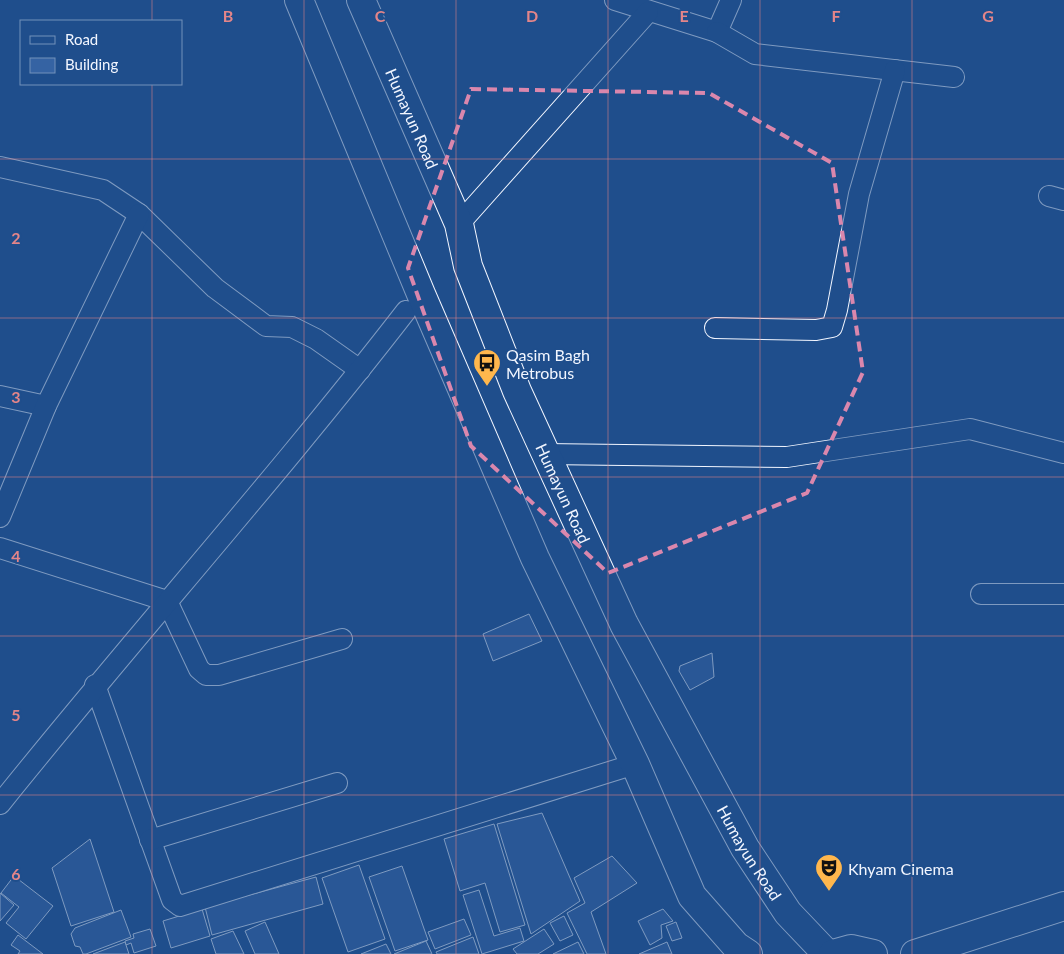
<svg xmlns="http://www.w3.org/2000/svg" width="1064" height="954" font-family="Lato,sans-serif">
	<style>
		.building { fill: #3563a3; stroke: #f2f6ff }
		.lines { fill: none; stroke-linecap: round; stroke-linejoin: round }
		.minor-casing { stroke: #f2f6ff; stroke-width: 22 }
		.primary-casing { stroke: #f2f6ff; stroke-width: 30 }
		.minor { stroke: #1f4e8c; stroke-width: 20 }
		.primary { stroke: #1f4e8c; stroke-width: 28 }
		.marked { fill: none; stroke: #da87ad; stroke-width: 4; stroke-dasharray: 10 6; stroke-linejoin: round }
		.grid { fill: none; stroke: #e38589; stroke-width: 1; stroke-opacity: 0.55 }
		.labels { text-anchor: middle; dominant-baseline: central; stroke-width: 4; stroke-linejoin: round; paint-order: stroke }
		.street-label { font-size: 16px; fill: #f2f6ff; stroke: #1f4e8c }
		.poi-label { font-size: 16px; fill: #f2f6ff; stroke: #1f4e8c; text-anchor: start }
		.grid-label { font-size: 16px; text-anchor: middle; font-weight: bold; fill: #e38589; stroke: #1f4e8c; stroke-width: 4; stroke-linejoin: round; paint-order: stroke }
	</style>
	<rect width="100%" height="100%" fill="#1f4e8c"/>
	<g class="building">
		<path d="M 529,614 L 542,641 L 493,661 L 483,634 Z"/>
		<path d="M 712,653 L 714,677 L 690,690 L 679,671 L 680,666 Z"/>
		<path d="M 542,813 L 580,901 L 531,934 L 497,824 Z"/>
		<path d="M 494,824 L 525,925 L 500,932 L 485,883 L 460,891 L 444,839 Z"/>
		<path d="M 90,839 L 114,912 L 71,926 L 52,868 Z"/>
		<path d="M 612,856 L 637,883 L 591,912 L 606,954 L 587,954 L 567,913 L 585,903 L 574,878 Z"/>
		<path d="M 359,865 L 385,939 L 348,952 L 322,878 Z"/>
		<path d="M 402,866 L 428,940 L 395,951 L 369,877 Z"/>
		<path d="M 14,876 L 53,906 L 26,939 L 6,923 L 19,907 L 1,893 Z"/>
		<path d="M 316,877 L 323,904 L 212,935 L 205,907 Z"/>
		<path d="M 479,890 L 494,936 L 520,928 L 524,941 L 482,954 L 463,895 Z"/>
		<path d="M 0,893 L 14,905 L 0,921 Z"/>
		<path d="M 202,909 L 210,936 L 171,948 L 163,921 Z"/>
		<path d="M 663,909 L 673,921 L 661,925 L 662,938 L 650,945 L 638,921 Z"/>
		<path d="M 121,910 L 131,937 L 86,954 L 83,954 L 80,947 L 75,946 L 71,934 L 75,928 Z"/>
		<path d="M 564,916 L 573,935 L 560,941 L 550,923 Z"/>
		<path d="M 464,919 L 471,935 L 435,949 L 428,932 Z"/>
		<path d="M 265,922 L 279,954 L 255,954 L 245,931 Z"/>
		<path d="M 676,922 L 682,938 L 672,941 L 666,926 Z"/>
		<path d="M 150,929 L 156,946 L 134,953 L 131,943 L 126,945 L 125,941 L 134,938 L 133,934 Z"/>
		<path d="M 544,929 L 554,944 L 538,954 L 517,954 L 513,949 Z"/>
		<path d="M 233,931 L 244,954 L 216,954 L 211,939 Z"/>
		<path d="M 18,935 L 43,954 L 18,954 L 20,951 L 11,945 Z"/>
		<path d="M 473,937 L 479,954 L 437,954 L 436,952 Z"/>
		<path d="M 426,941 L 432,954 L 394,954 Z"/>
		<path d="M 125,942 L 129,954 L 93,954 Z"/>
		<path d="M 578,942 L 584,954 L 553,954 Z"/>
		<path d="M 667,942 L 672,954 L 639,954 Z"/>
		<path d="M 386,944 L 391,954 L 361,954 Z"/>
	</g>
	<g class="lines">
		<defs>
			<g id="minor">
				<path d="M 615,0 L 717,32 L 731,0"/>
				<path d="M 717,32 L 755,54 L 954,77"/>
				<path d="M 0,167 L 103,190 L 139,214 L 215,288 L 266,326 L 292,327 L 316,339 L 360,370"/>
				<path d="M 1049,196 L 1064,200"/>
				<path d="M 459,224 L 648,12"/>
				<path d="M 715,328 L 816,330 L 832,327 L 837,310 L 859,194 L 895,70"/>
				<path d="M 0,396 L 46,406"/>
				<path d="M 544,454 L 787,457 L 970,429 L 1064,453"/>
				<path d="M 0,517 L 46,406 L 139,214"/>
				<path d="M 0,548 L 167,601 L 199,669 L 206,675 L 219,675 L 342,639"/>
				<path d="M 981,594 L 1064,594"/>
				<path d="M 95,685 L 172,900 L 180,906 L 635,764"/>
				<path d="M 0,804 C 133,638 276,479 406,311"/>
				<path d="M 150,840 L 337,783"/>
			</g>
			<g id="primary">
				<path d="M 299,0 L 421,294 L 535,558 L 635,764 L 692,896 L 736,946 L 748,954"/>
				<path id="s1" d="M 361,0 L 459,224 L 468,266 L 517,391 L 624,624 L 745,848 L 788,913 L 827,954"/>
				<path d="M 833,954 L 851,949 L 873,954"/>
				<path d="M 915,954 L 1064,906"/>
			</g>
		</defs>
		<use href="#minor" class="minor-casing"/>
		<use href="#primary" class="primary-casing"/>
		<use href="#minor" class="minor"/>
		<use href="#primary" class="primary"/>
	</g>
	<path d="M0 0H1064V954H0ZM 471,89 L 709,93 L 832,163 L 863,372 L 807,493 L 608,573 L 471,446 L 408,268 Z" fill="#1f4e8c" fill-opacity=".55" fill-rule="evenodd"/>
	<path class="marked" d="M 471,89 L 709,93 L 832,163 L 863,372 L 807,493 L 608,573 L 471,446 L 408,268 Z"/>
	<path class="grid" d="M 152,0 L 152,21M 304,0 L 304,954M 456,0 L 456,954M 608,0 L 608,954M 760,0 L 760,954M 912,0 L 912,954M 152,84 L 152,954M 0,159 L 1064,159M 0,318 L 1064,318M 0,477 L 1064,477M 0,636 L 1064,636M 0,795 L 1064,795"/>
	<defs>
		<symbol id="bus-pin" viewBox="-11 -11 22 30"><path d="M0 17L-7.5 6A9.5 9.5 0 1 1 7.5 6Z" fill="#ffb74d" stroke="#1f4e8c"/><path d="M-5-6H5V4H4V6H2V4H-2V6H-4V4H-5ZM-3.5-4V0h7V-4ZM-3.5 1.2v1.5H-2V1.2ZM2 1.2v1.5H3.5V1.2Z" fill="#111"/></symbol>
		<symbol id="theatre-pin" viewBox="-11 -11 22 30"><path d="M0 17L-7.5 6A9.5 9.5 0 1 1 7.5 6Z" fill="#ffb74d" stroke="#1f4e8c"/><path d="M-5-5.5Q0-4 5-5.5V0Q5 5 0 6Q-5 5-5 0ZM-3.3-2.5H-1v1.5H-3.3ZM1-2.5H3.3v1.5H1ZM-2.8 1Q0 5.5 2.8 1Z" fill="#111"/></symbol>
	</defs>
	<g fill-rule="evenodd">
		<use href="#bus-pin" x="471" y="347" width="32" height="43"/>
		<use href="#theatre-pin" x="813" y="852" width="32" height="43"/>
	</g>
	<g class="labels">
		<g class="street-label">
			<text stroke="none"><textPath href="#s1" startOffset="129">Humayun Road</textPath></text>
			<text stroke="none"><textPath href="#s1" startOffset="534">Humayun Road</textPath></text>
			<text stroke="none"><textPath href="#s1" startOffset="939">Humayun Road</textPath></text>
		</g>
		<g class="poi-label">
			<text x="506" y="354">Qasim Bagh<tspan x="506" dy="18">Metrobus</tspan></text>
			<text x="848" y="868">Khyam Cinema</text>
		</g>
	</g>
	<g class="grid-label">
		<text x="228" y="22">B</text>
		<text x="380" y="22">C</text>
		<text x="532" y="22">D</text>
		<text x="684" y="22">E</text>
		<text x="836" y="22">F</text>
		<text x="988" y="22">G</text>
		<text x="16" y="244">2</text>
		<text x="16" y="403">3</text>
		<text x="16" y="562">4</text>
		<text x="16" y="721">5</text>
		<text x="16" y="880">6</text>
	</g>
	<rect x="20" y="20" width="162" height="65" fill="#1f4e8c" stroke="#7391ba"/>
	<rect x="30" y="36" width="25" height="8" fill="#1f4e8c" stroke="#7391ba"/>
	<text x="65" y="45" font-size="15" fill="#f2f6ff">Road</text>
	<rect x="30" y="58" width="25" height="15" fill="#3563a3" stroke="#7391ba"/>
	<text x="65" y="70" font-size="15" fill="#f2f6ff">Building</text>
</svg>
